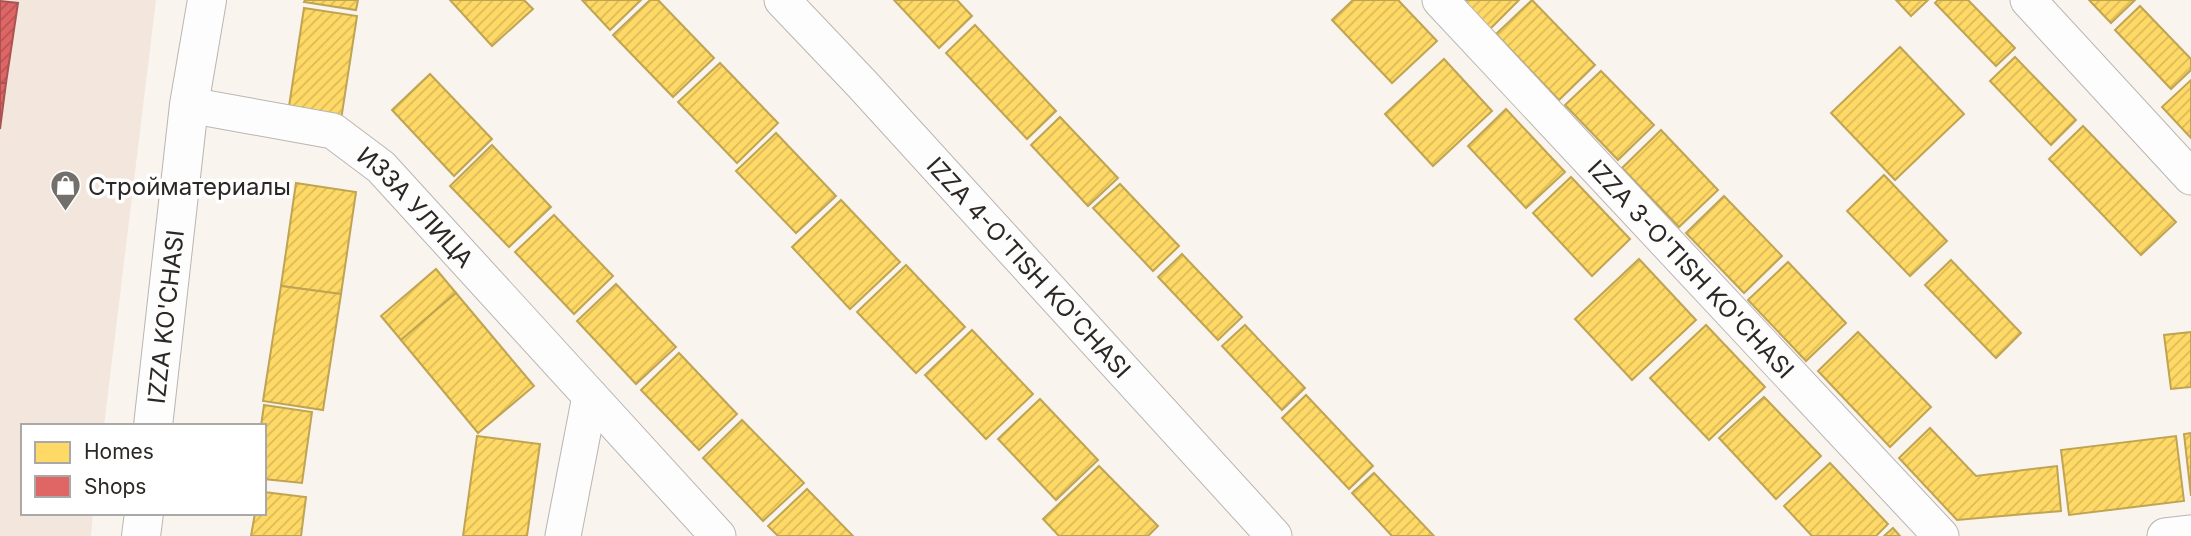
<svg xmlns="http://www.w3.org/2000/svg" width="2191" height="536" font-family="Inter,sans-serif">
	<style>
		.built { fill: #f3e6dd }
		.homes { fill: url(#homes-hatch); stroke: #bfa452; stroke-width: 2 }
		.shops { fill: url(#shops-hatch); stroke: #aa5352; stroke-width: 2 }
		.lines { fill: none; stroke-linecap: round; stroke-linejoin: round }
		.minor-casing { stroke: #bab5b2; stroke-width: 37 }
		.secondary-casing { stroke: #bab5b2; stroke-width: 40 }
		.minor { stroke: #fefdfd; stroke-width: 35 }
		.secondary { stroke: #fefdfd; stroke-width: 38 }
		.labels { text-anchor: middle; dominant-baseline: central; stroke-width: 7; stroke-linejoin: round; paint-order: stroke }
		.poi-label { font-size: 24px; fill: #2b2724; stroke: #fff; text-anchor: start }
		.street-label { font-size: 24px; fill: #2b2724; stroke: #fff }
	</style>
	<defs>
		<pattern id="homes-hatch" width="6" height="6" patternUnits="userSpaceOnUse" patternTransform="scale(1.75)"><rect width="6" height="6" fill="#ffd966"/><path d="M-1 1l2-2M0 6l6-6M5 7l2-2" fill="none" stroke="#dbba58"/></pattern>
		<pattern id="shops-hatch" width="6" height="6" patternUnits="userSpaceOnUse" patternTransform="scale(1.75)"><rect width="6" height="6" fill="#e06666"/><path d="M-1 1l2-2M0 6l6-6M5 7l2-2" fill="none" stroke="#b65454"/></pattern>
	</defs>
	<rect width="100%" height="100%" fill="#faf4ef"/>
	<path class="built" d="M 0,0 L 156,0 L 104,426 L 23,426 L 23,513 L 93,513 L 91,536 L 0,536 Z"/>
	<g class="homes">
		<path d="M 305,0 L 358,0 L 356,10 L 304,2 Z"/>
		<path d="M 450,0 L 524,0 L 533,9 L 492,46 Z"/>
		<path d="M 582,0 L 641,0 L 610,30 Z"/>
		<path d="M 650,0 L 658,0 L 714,58 L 673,97 L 613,35 Z"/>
		<path d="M 894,0 L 957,0 L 972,16 L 939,48 Z"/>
		<path d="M 1353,0 L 1398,0 L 1437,41 L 1392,83 L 1332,20 Z"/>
		<path d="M 1458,0 L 1519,0 L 1488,31 Z"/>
		<path d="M 1532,0 L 1595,65 L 1559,100 L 1496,34 Z"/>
		<path d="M 1896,0 L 1928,0 L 1911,16 Z"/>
		<path d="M 1938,0 L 1968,0 L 2015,48 L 1996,66 L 1935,3 Z"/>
		<path d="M 2089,0 L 2135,0 L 2111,23 Z"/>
		<path d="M 2140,6 L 2191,59 L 2191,70 L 2171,89 L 2115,30 Z"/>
		<path d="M 304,8 L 357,16 L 341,120 L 288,113 Z"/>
		<path d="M 975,25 L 1056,111 L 1027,139 L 946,53 Z"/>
		<path d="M 1900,47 L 1964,114 L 1895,180 L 1831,113 Z"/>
		<path d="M 2015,57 L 2076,120 L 2051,145 L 1990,81 Z"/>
		<path d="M 1444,59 L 1492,111 L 1433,166 L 1385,114 Z"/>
		<path d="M 720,63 L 778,123 L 737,163 L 678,102 Z"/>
		<path d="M 1601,71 L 1654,125 L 1618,160 L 1565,105 Z"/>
		<path d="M 430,74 L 492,139 L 454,176 L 392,110 Z"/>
		<path d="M 2191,80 L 2191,138 L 2162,107 Z"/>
		<path d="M 1506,109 L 1565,172 L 1526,208 L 1468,146 Z"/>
		<path d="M 1060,117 L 1118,178 L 1088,206 L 1031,145 Z"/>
		<path d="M 2083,126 L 2176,222 L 2141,255 L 2049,159 Z"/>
		<path d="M 1661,130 L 1718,190 L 1679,227 L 1622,168 Z"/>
		<path d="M 776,133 L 836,196 L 796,233 L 736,171 Z"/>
		<path d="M 492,145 L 551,207 L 509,247 L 450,186 Z"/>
		<path d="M 1884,175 L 1947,241 L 1910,276 L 1847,211 Z"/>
		<path d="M 1571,177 L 1630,239 L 1592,276 L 1533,213 Z"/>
		<path d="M 296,183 L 356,192 L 341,294 L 281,286 Z"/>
		<path d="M 1120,184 L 1179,246 L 1153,271 L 1093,208 Z"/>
		<path d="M 1724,196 L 1782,256 L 1744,293 L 1686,233 Z"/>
		<path d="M 841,200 L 900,262 L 850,309 L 792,247 Z"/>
		<path d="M 554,215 L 613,276 L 574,314 L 515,252 Z"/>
		<path d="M 1182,254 L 1242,317 L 1218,340 L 1158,277 Z"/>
		<path d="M 1639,259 L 1696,320 L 1632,380 L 1575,319 Z"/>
		<path d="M 1951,260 L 2021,333 L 1996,358 L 1925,285 Z"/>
		<path d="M 1788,262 L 1846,323 L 1806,361 L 1748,300 Z"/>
		<path d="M 906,265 L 965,327 L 916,373 L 857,312 Z"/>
		<path d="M 436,269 L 456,293 L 401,340 L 381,316 Z"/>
		<path d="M 616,284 L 676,347 L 636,384 L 577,321 Z"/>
		<path d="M 281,286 L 341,294 L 323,410 L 263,401 Z"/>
		<path d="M 456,293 L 534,386 L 478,433 L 401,340 Z"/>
		<path d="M 1245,325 L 1305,388 L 1282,410 L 1222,346 Z"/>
		<path d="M 1706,325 L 1765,387 L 1709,440 L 1650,378 Z"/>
		<path d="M 972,330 L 1033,394 L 986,439 L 925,375 Z"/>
		<path d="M 1858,332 L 1931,407 L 1890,447 L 1818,371 Z"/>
		<path d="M 2191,332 L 2191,387 L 2171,389 L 2164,335 Z"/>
		<path d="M 679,353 L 737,414 L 699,450 L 641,390 Z"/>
		<path d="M 1306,395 L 1373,466 L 1349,489 L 1282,418 Z"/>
		<path d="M 1764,397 L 1821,456 L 1776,499 L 1719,438 Z"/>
		<path d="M 1040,399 L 1098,460 L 1056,500 L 998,439 Z"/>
		<path d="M 264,405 L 312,412 L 302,483 L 264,479 L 264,426 L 261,426 Z"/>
		<path d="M 742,420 L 804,483 L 763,521 L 703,458 Z"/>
		<path d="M 1930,428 L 1976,476 L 2057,466 L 2061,511 L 1957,520 L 1899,458 Z"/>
		<path d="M 2191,433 L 2191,496 L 2184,434 Z"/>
		<path d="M 477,436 L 540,444 L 527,536 L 463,536 Z"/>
		<path d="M 2176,436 L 2184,501 L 2069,515 L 2061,450 Z"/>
		<path d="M 1830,463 L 1888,524 L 1876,536 L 1812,536 L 1784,506 Z"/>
		<path d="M 1099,466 L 1158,526 L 1148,536 L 1059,536 L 1043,519 Z"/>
		<path d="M 1374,473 L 1434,536 L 1392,536 L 1352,493 Z"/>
		<path d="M 807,489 L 853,536 L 778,536 L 768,526 Z"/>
		<path d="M 264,492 L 306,497 L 301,536 L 251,536 L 255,513 L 264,513 Z"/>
		<path d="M 1893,528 L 1900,536 L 1884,536 Z"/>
	</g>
	<g class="shops">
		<path d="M 0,1 L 18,3 L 6,83 L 0,83 Z"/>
		<path d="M 0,83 L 6,83 L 0,129 Z"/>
	</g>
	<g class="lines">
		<defs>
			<g id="minor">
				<path id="s1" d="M 782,0 L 862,84 L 1274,536"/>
				<path id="s2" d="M 1440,0 L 1941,536"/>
				<path d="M 2028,0 L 2191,177"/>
				<path id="s3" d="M 189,105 L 333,131 L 381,167 L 718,536"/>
				<path d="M 563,536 L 590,396"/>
				<path d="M 2165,536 L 2191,533"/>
			</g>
			<g id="secondary">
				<path id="s4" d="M 153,426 L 189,105 L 207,0"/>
				<path d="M 141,536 L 144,513"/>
			</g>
		</defs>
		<use href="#minor" class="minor-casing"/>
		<use href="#secondary" class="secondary-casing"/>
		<use href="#minor" class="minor"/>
		<use href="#secondary" class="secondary"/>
	</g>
	<defs>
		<symbol id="shop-pin" viewBox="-11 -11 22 30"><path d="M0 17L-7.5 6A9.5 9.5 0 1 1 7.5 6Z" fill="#736f6b" stroke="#fff"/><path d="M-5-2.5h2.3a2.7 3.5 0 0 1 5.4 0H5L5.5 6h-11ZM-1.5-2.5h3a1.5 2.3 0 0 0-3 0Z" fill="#fff"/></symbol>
	</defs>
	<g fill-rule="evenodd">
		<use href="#shop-pin" x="48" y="168" width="35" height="47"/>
	</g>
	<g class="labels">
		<g class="poi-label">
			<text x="88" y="186">Стройматериалы</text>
		</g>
		<g class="street-label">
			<text stroke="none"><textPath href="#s3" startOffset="259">ИЗЗА УЛИЦА</textPath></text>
			<text stroke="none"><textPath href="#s1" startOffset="364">IZZA 4-O'TISH KO'CHASI</textPath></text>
			<text stroke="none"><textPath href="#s2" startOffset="368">IZZA 3-O'TISH KO'CHASI</textPath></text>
			<text stroke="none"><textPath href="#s4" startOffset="110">IZZA KO'CHASI</textPath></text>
		</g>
	</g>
	<rect x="21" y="424" width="245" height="91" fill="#ffffff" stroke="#aaa9a7" stroke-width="2"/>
	<rect x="35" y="442" width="35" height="21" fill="#ffd966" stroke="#aaa9a7" stroke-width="2"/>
	<text x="84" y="459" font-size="21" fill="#2b2724">Homes</text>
	<rect x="35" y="476" width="35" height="21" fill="#e06666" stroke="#aaa9a7" stroke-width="2"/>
	<text x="84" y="494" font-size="21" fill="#2b2724">Shops</text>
</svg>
